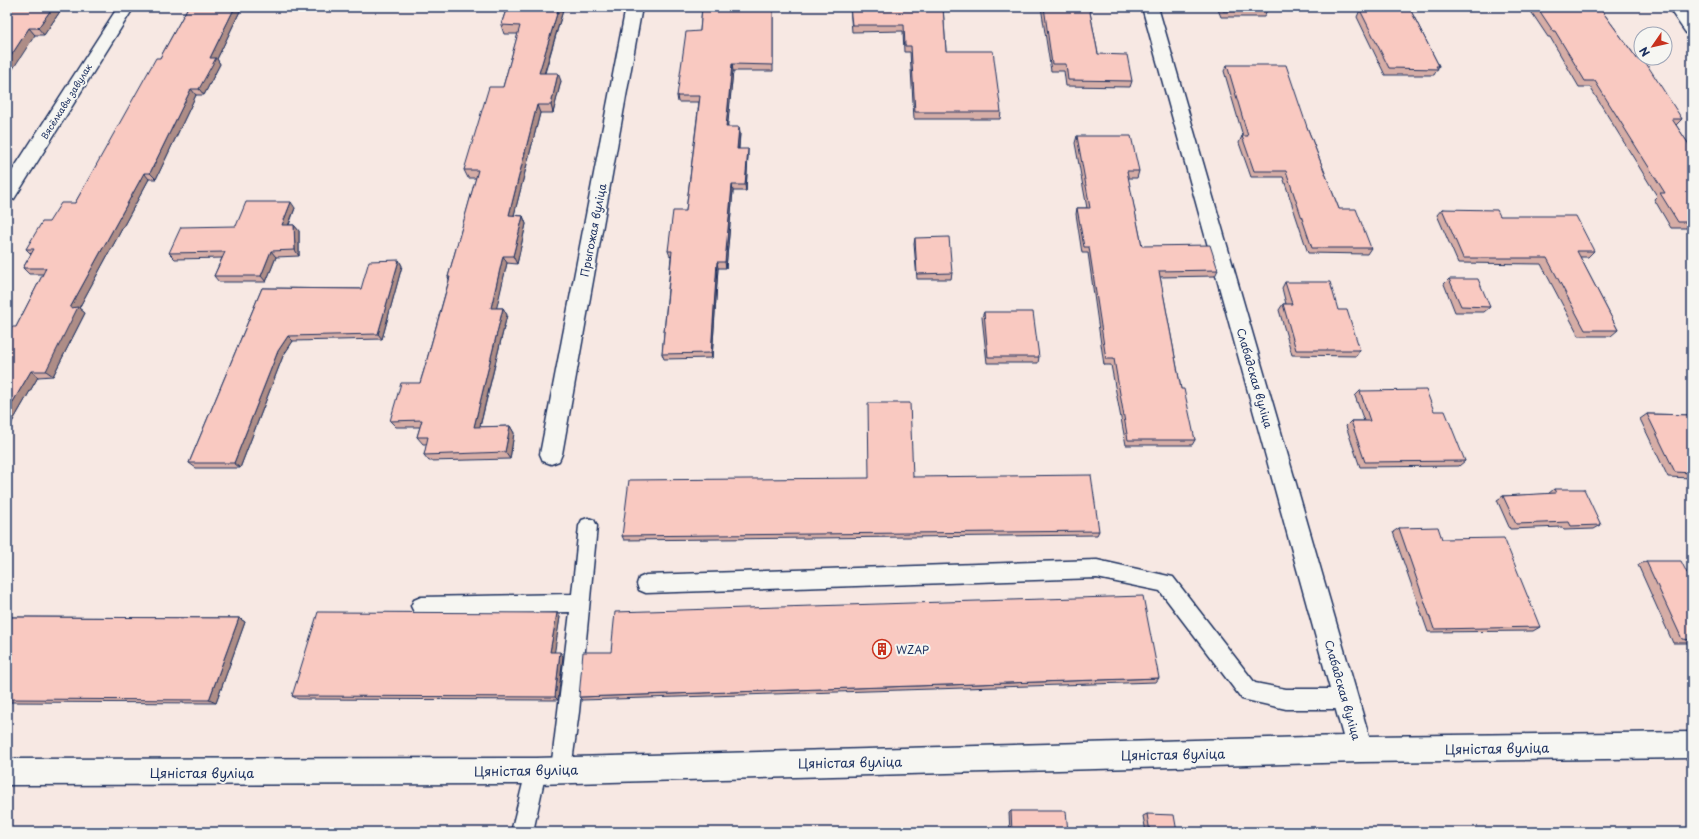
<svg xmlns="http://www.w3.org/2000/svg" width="1699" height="839" font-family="'Playpen Sans',sans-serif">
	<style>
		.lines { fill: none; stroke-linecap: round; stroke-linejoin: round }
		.lane-casing { stroke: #1b2f5e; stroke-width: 3 }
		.street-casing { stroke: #1b2f5e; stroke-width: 3 }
		.secondary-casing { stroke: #1b2f5e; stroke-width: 3 }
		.lane { fill: #f6f6f2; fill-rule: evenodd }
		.street { fill: #f6f6f2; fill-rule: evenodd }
		.secondary { fill: #f6f6f2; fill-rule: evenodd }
		.wall { fill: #d6ada6; stroke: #1b2f5e }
		.shaded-wall { fill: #ae8d87; stroke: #1b2f5e }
		.building { fill: #f9c9c1; stroke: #1b2f5e }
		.labels { text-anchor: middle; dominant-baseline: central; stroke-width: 4; stroke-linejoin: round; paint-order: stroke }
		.far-street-label { font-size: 9px; fill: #1b2f5e; stroke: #f6f6f2 }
		.street-label { font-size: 11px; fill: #1b2f5e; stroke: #f6f6f2 }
		.poi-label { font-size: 11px; fill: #1b2f5e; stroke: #f6f6f2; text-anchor: start }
		.near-street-label { font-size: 13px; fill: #1b2f5e; stroke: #f6f6f2 }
	</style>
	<rect width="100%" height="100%" fill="#f7e8e3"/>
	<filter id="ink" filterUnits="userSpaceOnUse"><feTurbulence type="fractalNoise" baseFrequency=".025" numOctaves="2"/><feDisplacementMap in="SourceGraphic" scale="8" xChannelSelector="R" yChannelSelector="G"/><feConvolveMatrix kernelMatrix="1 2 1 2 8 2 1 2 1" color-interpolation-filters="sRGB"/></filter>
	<g filter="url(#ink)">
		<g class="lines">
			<defs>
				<g id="lane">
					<path d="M 588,518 L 594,520 L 597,526 L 579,712 L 571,769 L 568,776 L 561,779 L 554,776 L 551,769 L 570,612 L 421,615 L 414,612 L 411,606 L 414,600 L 421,597 L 572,594 L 579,526 L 582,520 Z"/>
					<path d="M 1097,560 L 1173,577 L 1255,683 L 1286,689 L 1346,689 L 1353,692 L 1356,699 L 1353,706 L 1346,709 L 1286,709 L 1242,699 L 1160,591 L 1097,578 L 646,593 L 639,590 L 637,584 L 639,578 L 646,575 Z"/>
					<path d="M 536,761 L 543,764 L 546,771 L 533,832 L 511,832 L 526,771 L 529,764 Z"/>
				</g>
				<g id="street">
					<path d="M 118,7 L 134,7 L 14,199 L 7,201 L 7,179 Z"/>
					<path d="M 626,7 L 642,7 L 562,454 L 559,461 L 551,464 L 543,461 L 540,454 Z"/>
					<path d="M 1142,7 L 1158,7 L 1369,736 L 1692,732 L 1692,758 L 1360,762 L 536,784 L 7,785 L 7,759 L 536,758 L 1343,736 Z"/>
				</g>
				<path id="secondary" d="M 1668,7 L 1684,7 L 1692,17 L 1692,34 L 1686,33 Z"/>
			</defs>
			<use href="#lane" class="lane-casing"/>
			<use href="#street" class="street-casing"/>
			<use href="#secondary" class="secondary-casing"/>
			<use href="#lane" class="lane"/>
			<use href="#street" class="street"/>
			<use href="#secondary" class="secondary"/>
		</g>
		<g class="wall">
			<path d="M 7,7 L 63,7 L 44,35 L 35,35 Z"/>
			<path d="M 188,7 L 242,7 L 217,59 L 220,64 L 204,95 L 196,95 L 156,179 L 149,179 L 79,308 L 85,313 L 53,376 L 38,377 L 7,431 L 16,327 L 43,274 L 29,274 L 23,268 L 31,254 L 26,249 L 49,222 L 75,203 L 160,58 Z"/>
			<path d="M 507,7 L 564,7 L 545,73 L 561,81 L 553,113 L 540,113 L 514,215 L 523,216 L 526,224 L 517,264 L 507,263 L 496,308 L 503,308 L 507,315 L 480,427 L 510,426 L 514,433 L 510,459 L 429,461 L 424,455 L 427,444 L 423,444 L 417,437 L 420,427 L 396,427 L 390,421 L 420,383 L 424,370 L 449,280 L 448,277 L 476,178 L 468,178 L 464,170 L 503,87 L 518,34 L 504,34 L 501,25 Z"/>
			<path d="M 702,7 L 773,7 L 773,71 L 733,71 L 727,127 L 740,133 L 739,149 L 748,155 L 746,191 L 733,191 L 726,268 L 718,268 L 712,358 L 664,359 L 662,354 L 671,257 L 670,256 L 668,251 L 686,211 L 699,102 L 678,102 L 677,96 L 700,31 Z"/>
			<path d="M 850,7 L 943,7 L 946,51 L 1001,112 L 1000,119 L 914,119 L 910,52 L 904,52 L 903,31 L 852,32 Z"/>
			<path d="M 1041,7 L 1089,7 L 1098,54 L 1132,81 L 1130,87 L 1066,86 L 1064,71 L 1051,71 Z"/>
			<path d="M 1217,7 L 1266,7 L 1267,10 L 1264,17 L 1221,17 Z"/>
			<path d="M 1367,7 L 1409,7 L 1439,66 L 1434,75 L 1385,75 L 1357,17 L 1360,10 L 1368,10 Z"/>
			<path d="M 1528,7 L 1599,7 L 1638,60 L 1682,119 L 1676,125 L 1692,149 L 1692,232 L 1690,228 L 1671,228 L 1654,199 L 1657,196 L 1590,87 L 1579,87 L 1550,37 L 1548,37 Z"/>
			<path d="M 1227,65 L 1307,127 L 1339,209 L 1371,248 L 1367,254 L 1308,253 L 1283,177 L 1251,177 L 1239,143 L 1242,136 L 1243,136 L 1224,71 Z"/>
			<path d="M 1077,136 L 1139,171 L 1137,178 L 1128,178 L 1142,246 L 1218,270 L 1215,276 L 1160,277 L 1181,389 L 1195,440 L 1192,445 L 1126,445 L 1111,365 L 1104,365 L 1088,253 L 1082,253 L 1076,214 L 1077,208 L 1087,208 L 1075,143 Z"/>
			<path d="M 295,208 L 289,225 L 294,225 L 299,231 L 299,256 L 276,257 L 266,282 L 219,282 L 214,276 L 222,258 L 175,259 L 169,253 L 236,226 Z"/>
			<path d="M 1442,209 L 1500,216 L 1594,251 L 1588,257 L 1580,257 L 1618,330 L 1611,336 L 1579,336 L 1541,264 L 1458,263 L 1437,215 Z"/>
			<path d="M 915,238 L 952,273 L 951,279 L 917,279 L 914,244 Z"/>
			<path d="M 399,260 L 402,266 L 382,339 L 293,341 L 283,356 L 240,468 L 196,468 L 189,463 L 262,288 L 361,289 Z"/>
			<path d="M 1449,279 L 1490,307 L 1484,312 L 1455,312 L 1444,284 Z"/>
			<path d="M 1285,282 L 1338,310 L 1360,350 L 1356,356 L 1292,355 L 1279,310 L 1283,304 L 1286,304 L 1282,288 Z"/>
			<path d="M 984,312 L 1039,357 L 1038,363 L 987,363 L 982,317 Z"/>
			<path d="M 1360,391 L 1434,411 L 1465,461 L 1459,466 L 1360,467 L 1346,426 L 1351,421 L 1364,421 L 1355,396 Z"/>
			<path d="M 1647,414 L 1692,415 L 1692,478 L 1668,477 L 1640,419 Z"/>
			<path d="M 913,477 L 1099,531 L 1097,535 L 624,540 L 622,536 Z"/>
			<path d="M 1554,489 L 1601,525 L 1594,529 L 1564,530 L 1562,527 L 1510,529 L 1497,500 L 1503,496 L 1548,494 Z"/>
			<path d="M 1399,528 L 1442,539 L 1540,627 L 1533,631 L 1428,632 L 1393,532 Z"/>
			<path d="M 1646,561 L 1687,573 L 1692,573 L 1692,643 L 1673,643 L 1638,565 Z"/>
			<path d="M 7,617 L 239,618 L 245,622 L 216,703 L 7,702 Z"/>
			<path d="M 560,617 L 554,652 L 563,656 L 558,700 L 298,699 L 292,696 Z"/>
			<path d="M 1159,678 L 1156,682 L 582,700 L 579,697 Z"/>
			<path d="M 1011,811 L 1068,832 L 1010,832 L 1009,813 Z"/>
			<path d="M 1147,814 L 1177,832 L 1146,832 L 1143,816 Z"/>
		</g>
		<g class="shaded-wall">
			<path d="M 53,7 L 63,7 L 44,35 L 38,28 Z"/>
			<path d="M 235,7 L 242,7 L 217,59 L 220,64 L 204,95 L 199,89 L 210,58 Z"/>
			<path d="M 559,7 L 564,7 L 542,81 L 539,73 Z"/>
			<path d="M 29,28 L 35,35 L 7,78 L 7,62 Z"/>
			<path d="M 732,64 L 733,71 L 727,133 L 726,127 Z"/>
			<path d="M 558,73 L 561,81 L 553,113 L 551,105 Z"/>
			<path d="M 191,89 L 196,95 L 156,179 L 150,173 Z"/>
			<path d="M 537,105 L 540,113 L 512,223 L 509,215 Z"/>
			<path d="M 739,127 L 740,133 L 738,155 L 737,149 Z"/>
			<path d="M 748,149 L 748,155 L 746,191 L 745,185 Z"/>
			<path d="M 144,173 L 149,179 L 79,308 L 85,313 L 53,376 L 46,371 L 70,308 Z"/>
			<path d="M 732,185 L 733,191 L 726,268 L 725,262 Z"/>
			<path d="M 291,202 L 295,208 L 286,231 L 282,225 Z"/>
			<path d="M 523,216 L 526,224 L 517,264 L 513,256 Z"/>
			<path d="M 294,225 L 299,231 L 299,256 L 295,250 Z"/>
			<path d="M 271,251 L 276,257 L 266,282 L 261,276 Z"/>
			<path d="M 503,256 L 507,263 L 495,315 L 491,308 Z"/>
			<path d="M 399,260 L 402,266 L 382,339 L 378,334 Z"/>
			<path d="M 717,262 L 718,268 L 712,358 L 711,353 Z"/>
			<path d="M 503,308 L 507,315 L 478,434 L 474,427 Z"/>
			<path d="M 288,336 L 293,341 L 283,356 L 240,468 L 234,463 L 278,351 Z"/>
			<path d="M 31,371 L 38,377 L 7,431 L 7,412 Z"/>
			<path d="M 510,426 L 514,433 L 510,459 L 505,452 Z"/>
			<path d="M 557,613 L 560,617 L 554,656 L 550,652 Z"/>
			<path d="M 239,618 L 245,622 L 216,703 L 209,700 Z"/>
			<path d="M 560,652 L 563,656 L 558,700 L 555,697 Z"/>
		</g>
		<g class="building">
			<path d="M 7,7 L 53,7 L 38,28 L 29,28 L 7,62 Z"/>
			<path d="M 188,7 L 235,7 L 210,58 L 216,58 L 199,89 L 191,89 L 150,173 L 144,173 L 70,308 L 78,307 L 46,371 L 31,371 L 7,412 L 7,327 L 16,327 L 46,268 L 23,268 L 34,249 L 26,249 L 42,222 L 49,222 L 61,203 L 75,203 L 156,58 L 160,58 Z"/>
			<path d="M 507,7 L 559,7 L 539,73 L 558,73 L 551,105 L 537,105 L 509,215 L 523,216 L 513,256 L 503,256 L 491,308 L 503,308 L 474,427 L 510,426 L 505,452 L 424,455 L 428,437 L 417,437 L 422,420 L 390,421 L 401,383 L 420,383 L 424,370 L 450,277 L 448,277 L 478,170 L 464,170 L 489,87 L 503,87 L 520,26 L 501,25 Z"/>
			<path d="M 702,7 L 773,7 L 773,65 L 732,64 L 726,127 L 739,127 L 737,149 L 748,149 L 745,185 L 732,185 L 725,262 L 717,262 L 711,353 L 662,354 L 672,251 L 668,251 L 673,211 L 686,211 L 700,96 L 677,96 L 686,32 L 700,31 Z"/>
			<path d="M 850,7 L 943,7 L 946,51 L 993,51 L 1001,112 L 915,112 L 911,46 L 905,46 L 904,25 L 852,25 Z"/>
			<path d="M 1044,7 L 1089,7 L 1098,54 L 1127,55 L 1132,81 L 1068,80 L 1066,64 L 1052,64 Z"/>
			<path d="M 1222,7 L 1266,7 L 1267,10 L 1223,11 Z"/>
			<path d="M 1373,7 L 1409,7 L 1439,66 L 1436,66 L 1438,69 L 1389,68 L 1360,10 L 1375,10 Z"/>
			<path d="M 1537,7 L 1599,7 L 1638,60 L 1644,60 L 1682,119 L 1672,119 L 1692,149 L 1692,222 L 1678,222 L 1660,193 L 1665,193 L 1595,81 L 1585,81 L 1555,31 L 1553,31 Z"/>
			<path d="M 1227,65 L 1286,65 L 1307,127 L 1339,209 L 1356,209 L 1371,248 L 1312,248 L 1286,171 L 1254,171 L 1242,136 L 1248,136 Z"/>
			<path d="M 1077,136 L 1131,136 L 1139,171 L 1127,171 L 1142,246 L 1210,245 L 1218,270 L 1159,271 L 1181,389 L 1184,389 L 1195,440 L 1128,440 L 1114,359 L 1106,359 L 1089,247 L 1084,247 L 1077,208 L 1090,208 Z"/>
			<path d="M 246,202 L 291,202 L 282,225 L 294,225 L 295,250 L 271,251 L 261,276 L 214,276 L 225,252 L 169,253 L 181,227 L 236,226 Z"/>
			<path d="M 1442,209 L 1497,210 L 1500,216 L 1576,216 L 1594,251 L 1577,251 L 1618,330 L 1585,330 L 1547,258 L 1463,258 Z"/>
			<path d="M 949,237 L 952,273 L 917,274 L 915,238 Z"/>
			<path d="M 399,260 L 378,334 L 288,336 L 278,351 L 234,463 L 189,463 L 262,288 L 361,289 L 369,261 Z"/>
			<path d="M 1449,279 L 1478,279 L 1490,307 L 1461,306 Z"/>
			<path d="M 1285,282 L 1330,282 L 1338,310 L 1347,310 L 1360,350 L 1296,350 L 1283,304 L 1292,304 Z"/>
			<path d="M 984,312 L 1033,312 L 1039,357 L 988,357 Z"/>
			<path d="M 1426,390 L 1434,411 L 1445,411 L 1465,461 L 1365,462 L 1351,421 L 1370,421 L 1360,391 Z"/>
			<path d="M 868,403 L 910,403 L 913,477 L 1091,475 L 1099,531 L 622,536 L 629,480 L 869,478 Z"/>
			<path d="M 1647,414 L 1692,415 L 1692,473 L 1675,472 Z"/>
			<path d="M 1554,489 L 1584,489 L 1601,525 L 1571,526 L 1569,522 L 1516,524 L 1503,496 L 1556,493 Z"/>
			<path d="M 1438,527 L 1442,539 L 1504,538 L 1540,627 L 1434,629 L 1399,528 Z"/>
			<path d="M 1646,561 L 1681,561 L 1687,573 L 1692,573 L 1692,640 L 1682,639 Z"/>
			<path d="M 1143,596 L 1159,678 L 579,697 L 583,652 L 611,652 L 615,612 Z"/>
			<path d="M 318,612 L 557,613 L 550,652 L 560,652 L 555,697 L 292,696 Z"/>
			<path d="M 7,617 L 239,618 L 209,700 L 7,699 Z"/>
			<path d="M 1011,811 L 1066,811 L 1068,832 L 1012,832 Z"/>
			<path d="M 1147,814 L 1174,815 L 1177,832 L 1150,832 Z"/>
		</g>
	</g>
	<defs>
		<symbol id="building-ring" viewBox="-11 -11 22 22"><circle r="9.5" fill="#f6f6f2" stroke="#c8321e" stroke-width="1.5"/><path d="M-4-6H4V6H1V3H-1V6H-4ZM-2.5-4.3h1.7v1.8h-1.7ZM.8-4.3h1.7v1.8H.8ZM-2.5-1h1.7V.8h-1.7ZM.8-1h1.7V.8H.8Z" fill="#c8321e"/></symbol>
	</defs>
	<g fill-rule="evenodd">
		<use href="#building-ring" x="871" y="638" width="22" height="22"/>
	</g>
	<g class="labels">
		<g class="far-street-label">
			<text transform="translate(66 101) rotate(-58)">Вясёлкавы завулак</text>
		</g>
		<g class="street-label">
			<text transform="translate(593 230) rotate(-79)">Прыгожая вуліца</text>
			<text transform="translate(1255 378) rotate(74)">Слабадская вуліца</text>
			<text transform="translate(1343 690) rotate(74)">Слабадская вуліца</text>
		</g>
		<g class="poi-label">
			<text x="896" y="649">WZAP</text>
		</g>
		<g class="near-street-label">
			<text transform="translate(1497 748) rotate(-1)">Цяністая вуліца</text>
			<text transform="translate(1173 754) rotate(-1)">Цяністая вуліца</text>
			<text transform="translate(850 762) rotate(-1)">Цяністая вуліца</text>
			<text transform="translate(526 770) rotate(-1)">Цяністая вуліца</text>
			<text x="202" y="772">Цяністая вуліца</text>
		</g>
	</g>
	<rect width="1699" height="839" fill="none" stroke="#f6f6f2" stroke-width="24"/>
	<rect x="12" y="12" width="1675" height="815" fill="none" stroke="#1b2f5e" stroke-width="1.5" filter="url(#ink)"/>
	<g transform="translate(1653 46) rotate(236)"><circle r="19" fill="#f6f6f2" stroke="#9ea6b7"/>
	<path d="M0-3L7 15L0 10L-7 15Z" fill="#c8321e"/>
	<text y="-6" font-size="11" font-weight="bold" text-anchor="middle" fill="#1b2f5e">N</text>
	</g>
</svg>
